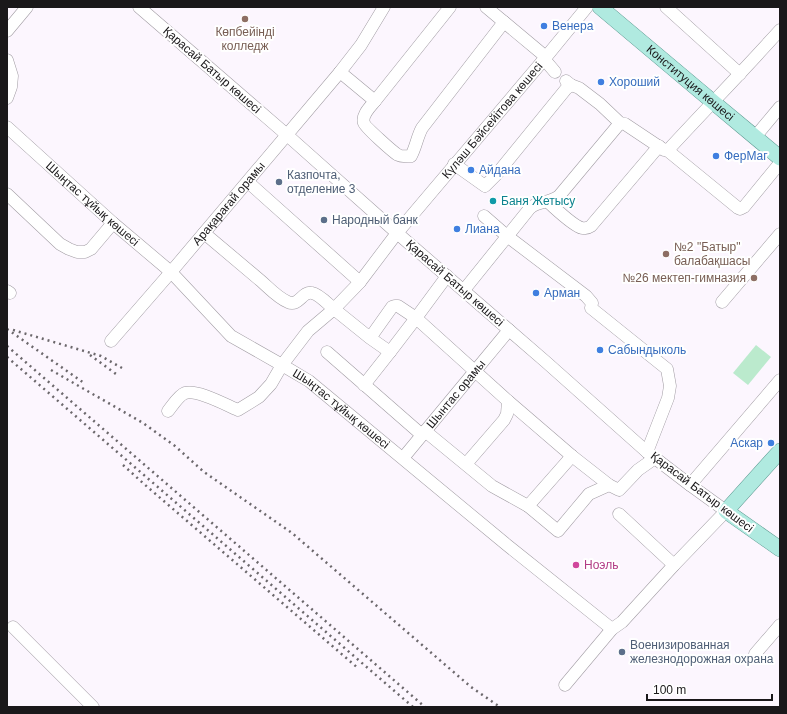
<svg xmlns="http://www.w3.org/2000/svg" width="787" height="714" font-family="Arial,sans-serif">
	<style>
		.park { fill: #bbeacd }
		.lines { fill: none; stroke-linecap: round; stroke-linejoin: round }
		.minor-casing { stroke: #a19ca3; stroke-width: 13 }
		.major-casing { stroke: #5a978e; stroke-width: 16 }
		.minor { stroke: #fff; stroke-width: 12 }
		.major { stroke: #b0eae0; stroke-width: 15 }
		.rail { stroke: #6c686c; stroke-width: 2.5; stroke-dasharray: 2 4; stroke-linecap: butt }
		.education-dot { fill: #8d6e63; stroke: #fff; stroke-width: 1.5 }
		.shop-dot { fill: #3f7fe0; stroke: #fff; stroke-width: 1.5 }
		.service-dot { fill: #5c6f8a; stroke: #fff; stroke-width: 1.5 }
		.culture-dot { fill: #0f9aa8; stroke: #fff; stroke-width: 1.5 }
		.hotel-dot { fill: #d1479c; stroke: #fff; stroke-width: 1.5 }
		.labels { text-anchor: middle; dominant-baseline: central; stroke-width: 4; stroke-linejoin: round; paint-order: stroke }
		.shop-label { font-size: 12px; fill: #366cbe; stroke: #fff; text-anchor: start }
		.education-label { font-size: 12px; fill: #785e54; stroke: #fff }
		.street-label { font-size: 12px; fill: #1a181a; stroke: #fff }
		.service-label { font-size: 12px; fill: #4e5e75; stroke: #fff; text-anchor: start }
		.culture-label { font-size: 12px; fill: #0d838f; stroke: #fff; text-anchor: start }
		.hotel-label { font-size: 12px; fill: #b23c85; stroke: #fff; text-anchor: start }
	</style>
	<rect width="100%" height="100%" fill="#fcf6fe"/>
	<path class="park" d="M 756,345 L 771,357 L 748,385 L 733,373 Z"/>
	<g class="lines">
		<defs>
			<g id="minor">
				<path d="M 486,7 L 546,57"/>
				<path d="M 666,7 L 740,74"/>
				<path d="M 7,31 L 27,7"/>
				<path d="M 544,59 L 555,72"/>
				<path d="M 7,60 L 12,76 L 11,87 L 7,98"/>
				<path d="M 340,72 L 375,101 L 450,7"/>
				<path d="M 566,81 L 571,85 L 579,88 L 600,104 L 620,123 L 625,124 L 664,150 L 669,149 C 706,109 744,70 780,30"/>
				<path d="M 375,101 C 371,106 361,115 364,123 C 365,127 393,152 398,155 C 402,157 406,156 411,156 C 416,147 417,137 422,128 L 504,22"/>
				<path id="s1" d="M 7,127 L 113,223 L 171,272 L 231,336 L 282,365 L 309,381 L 507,545 L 612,629 L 622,622 L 674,565 L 726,511 L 690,485 L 647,452 L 546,362 L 397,233 L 287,135 L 139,7"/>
				<path d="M 755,137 L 780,107"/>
				<path d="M 667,150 L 738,208 L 740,209 L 744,207 L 780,163"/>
				<path d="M 454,164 L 485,186 L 496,175 L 566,89 L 571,85"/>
				<path d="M 248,182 L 360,282"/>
				<path d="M 7,194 L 60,244 L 69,249 L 77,252 L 85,252 L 91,249 L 113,223"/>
				<path d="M 548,202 C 555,208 573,226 582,228 C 586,229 588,228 591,226 L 659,146"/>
				<path d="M 484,216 L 507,236 L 586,296 L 592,303 L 591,308 L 667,369 L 670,386 L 668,398 L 647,452"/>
				<path id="s2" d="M 204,233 C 223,249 242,265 261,281 C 269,288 278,298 288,302 C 299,307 302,291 312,293 C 319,294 329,305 334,309 L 360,282 L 397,233 L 546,57 L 587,7"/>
				<path d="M 447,276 L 416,318 L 508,401 L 572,456 L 609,485 L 619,490 L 638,470 L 655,458"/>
				<path d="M 464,290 L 530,208 C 540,200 548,204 559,196 L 620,123"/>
				<path d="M 7,291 L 10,293"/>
				<path d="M 722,302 L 780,234"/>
				<path id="s3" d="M 111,341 L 171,272 L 340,72 L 361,45 L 384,7"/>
				<path d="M 327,352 L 422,435"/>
				<path d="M 364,385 L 390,352"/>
				<path d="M 168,411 C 172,406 179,395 185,393 C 197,389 226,405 238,410 L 259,397 L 271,384 L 282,365 L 308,331 L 334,309 L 370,338 L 390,352 L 416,318 L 398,306 L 395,306 L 392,307 L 370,338"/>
				<path d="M 425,431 L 492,486 L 528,506 L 558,531 L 589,494 L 609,485"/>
				<path id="s4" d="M 403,458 L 509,330"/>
				<path d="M 466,464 L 504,420 L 507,414 L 508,401"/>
				<path d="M 690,485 L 780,380"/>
				<path d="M 528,506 L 572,456"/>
				<path d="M 619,514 L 674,565"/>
				<path d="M 13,627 L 93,707"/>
				<path d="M 755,654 L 780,625"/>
				<path d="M 565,685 L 612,629"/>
			</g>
			<g id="major">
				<path id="s5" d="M 600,7 L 713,102 L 755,137 L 780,158"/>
				<path d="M 780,451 L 726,511 L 780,549"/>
			</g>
		</defs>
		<use href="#minor" class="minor-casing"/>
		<use href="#major" class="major-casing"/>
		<use href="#minor" class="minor"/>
		<use href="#major" class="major"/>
		<g class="rail">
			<path d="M 7,329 L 84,383"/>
			<path d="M 13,330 L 101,356 L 122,368"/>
			<path d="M 7,346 L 425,707"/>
			<path d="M 90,355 L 116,374"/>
			<path d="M 7,357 L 413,707"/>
			<path d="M 51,370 L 143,423 L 175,446 L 204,472 L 292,533 L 471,687 L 500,707"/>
			<path d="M 123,465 L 144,484 L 359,669"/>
		</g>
	</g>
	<g class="education-dot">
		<circle cx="245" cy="19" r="4"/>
		<circle cx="666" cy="254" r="4"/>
		<circle cx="754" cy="278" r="4"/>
	</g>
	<g class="shop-dot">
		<circle cx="544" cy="26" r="4"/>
		<circle cx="601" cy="82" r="4"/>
		<circle cx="716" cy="156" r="4"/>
		<circle cx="471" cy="170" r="4"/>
		<circle cx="457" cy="229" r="4"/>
		<circle cx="536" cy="293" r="4"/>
		<circle cx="600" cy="350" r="4"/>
		<circle cx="771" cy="443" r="4"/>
	</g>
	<g class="service-dot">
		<circle cx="279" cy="182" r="4"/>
		<circle cx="324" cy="220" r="4"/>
		<circle cx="622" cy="652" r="4"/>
	</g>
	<circle class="culture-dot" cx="493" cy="201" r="4"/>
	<circle class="hotel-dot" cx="576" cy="565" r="4"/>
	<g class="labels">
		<g class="shop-label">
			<text x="552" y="26">Венера</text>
			<text x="609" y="82">Хороший</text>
			<text x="724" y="156">ФерМаг</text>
			<text x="479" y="170">Айдана</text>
			<text x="465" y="229">Лиана</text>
			<text x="544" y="293">Арман</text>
			<text x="608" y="350">Сабындыколь</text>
			<text x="763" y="443" text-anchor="end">Аскар</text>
		</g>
		<g class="education-label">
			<text x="245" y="32">Көпбейінді<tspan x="245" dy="14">колледж</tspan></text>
			<text x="674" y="247" text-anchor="start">№2 "Батыр"<tspan x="674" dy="14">балабақшасы</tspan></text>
			<text x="746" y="278" text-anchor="end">№26 мектеп-гимназия</text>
		</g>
		<g class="street-label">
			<text transform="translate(212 70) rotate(41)">Қарасай Батыр көшесі</text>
			<text stroke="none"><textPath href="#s5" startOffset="118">Конституция көшесі</textPath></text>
			<text stroke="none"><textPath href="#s2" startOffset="410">Күләш Бәйсейітова көшесі</textPath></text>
			<text stroke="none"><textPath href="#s3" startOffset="181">Арақарағай орамы</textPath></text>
			<text stroke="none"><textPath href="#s1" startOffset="115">Шыңтас тұйық көшесі</textPath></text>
			<text transform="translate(455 283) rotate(41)">Қарасай Батыр көшесі</text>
			<text stroke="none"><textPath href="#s4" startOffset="83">Шынтас орамы</textPath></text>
			<text stroke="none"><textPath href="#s1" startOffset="439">Шыңтас тұйық көшесі</textPath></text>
			<text transform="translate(702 492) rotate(37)">Қарасай Батыр көшесі</text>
		</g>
		<g class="service-label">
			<text x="287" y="175">Казпочта,<tspan x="287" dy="14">отделение 3</tspan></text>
			<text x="332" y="220">Народный банк</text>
			<text x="630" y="645">Военизированная<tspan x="630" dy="14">железнодорожная охрана</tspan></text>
		</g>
		<g class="culture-label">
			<text x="501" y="201">Баня Жетысу</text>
		</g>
		<g class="hotel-label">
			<text x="584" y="565">Ноэль</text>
		</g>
	</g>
	<rect width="787" height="714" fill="none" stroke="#1a181a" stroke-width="16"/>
	<path d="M647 694v6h125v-6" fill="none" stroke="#1a181a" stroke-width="2"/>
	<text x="653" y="694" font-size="12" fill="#1a181a" stroke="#ffffff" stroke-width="3" paint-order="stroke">100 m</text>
</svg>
